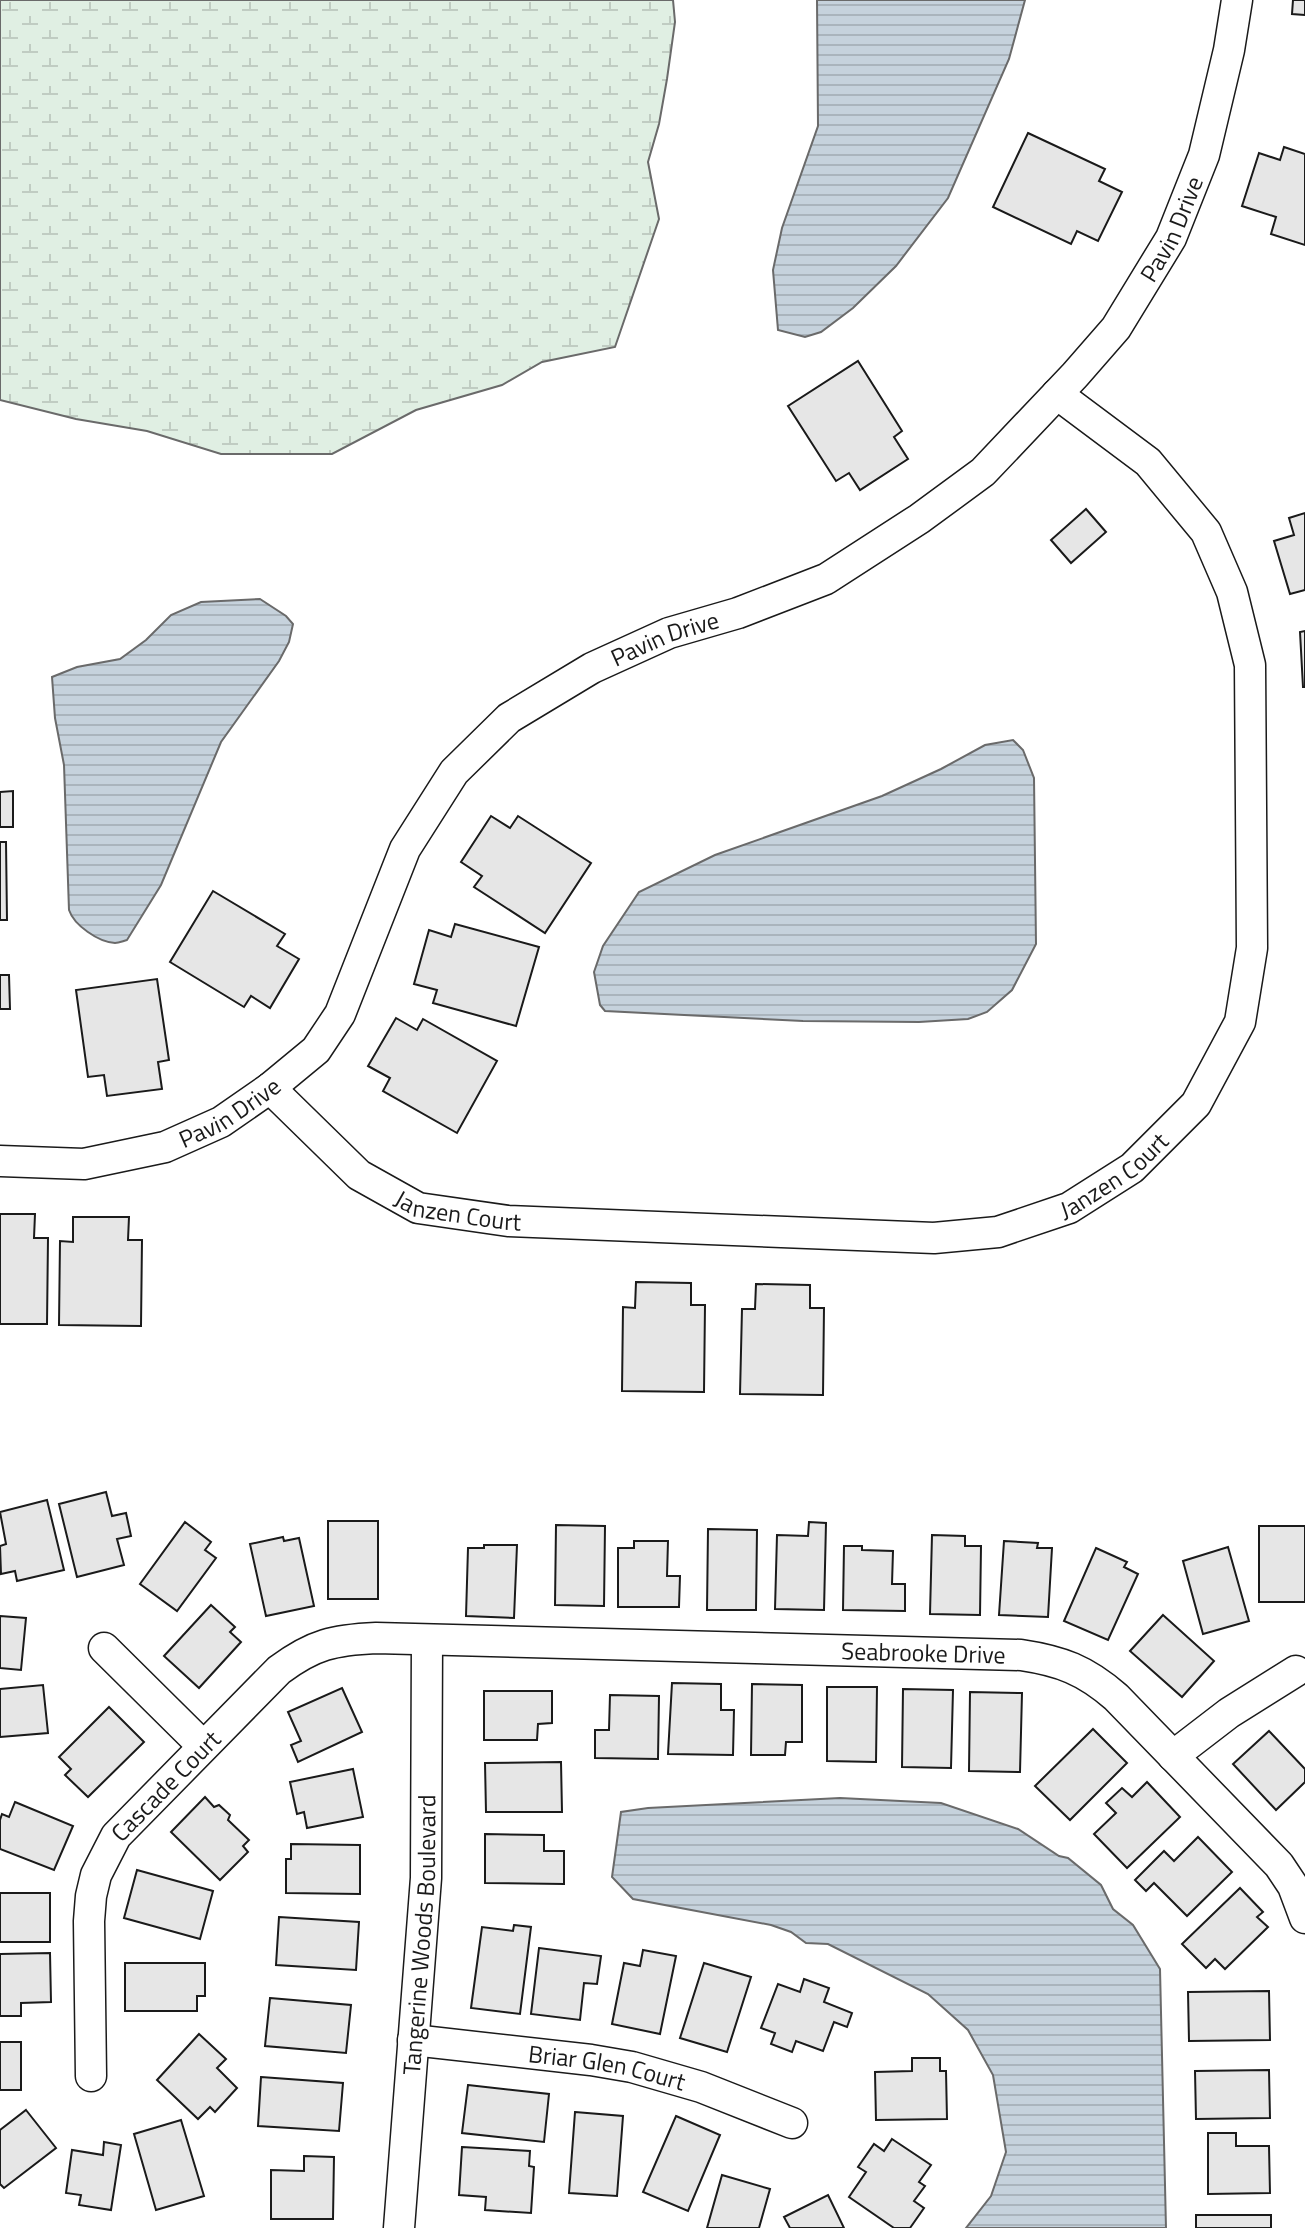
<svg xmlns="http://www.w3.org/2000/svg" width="1305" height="2228" font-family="'Titillium Web',sans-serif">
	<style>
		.wetland { fill: url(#wetland-marsh); stroke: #6a6a6a; stroke-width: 2 }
		.water { fill: url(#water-rules); stroke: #6a6a6a; stroke-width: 2 }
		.building { fill: #e6e6e6; stroke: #1a1a1a; stroke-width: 2 }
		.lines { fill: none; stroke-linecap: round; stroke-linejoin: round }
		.minor-casing { stroke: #1a1a1a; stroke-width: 33 }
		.minor { stroke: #fff; stroke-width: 30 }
		.labels { text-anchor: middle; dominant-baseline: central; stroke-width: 6; stroke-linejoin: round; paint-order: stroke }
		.street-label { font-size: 24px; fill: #1a1a1a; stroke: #fff }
	</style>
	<defs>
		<pattern id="wetland-marsh" width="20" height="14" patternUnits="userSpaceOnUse" patternTransform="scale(2)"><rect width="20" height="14" fill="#e0efe3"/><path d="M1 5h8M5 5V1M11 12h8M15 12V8" fill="none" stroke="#c0ccc2"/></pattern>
		<pattern id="water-rules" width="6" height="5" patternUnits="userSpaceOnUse" patternTransform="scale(2)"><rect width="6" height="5" fill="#c6d2dc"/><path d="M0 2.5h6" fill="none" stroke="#aab4bc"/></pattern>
	</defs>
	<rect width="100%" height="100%" fill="#fff"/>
	<path class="wetland" d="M 0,0 L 673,0 L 675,22 L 667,79 L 659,124 L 648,162 L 659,219 L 615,347 L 542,362 L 502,385 L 416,410 L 332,454 L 221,454 L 147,431 L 76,419 L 0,400 Z"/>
	<g class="water">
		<path d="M 817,0 L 1025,0 L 1009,59 L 948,198 L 896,266 L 853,308 L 821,332 L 805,337 L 778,330 L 773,270 L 782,228 L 818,126 Z"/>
		<path d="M 260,599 L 286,616 L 293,624 L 289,642 L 279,661 L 221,742 L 161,885 L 127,940 C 123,941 119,943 115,943 C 98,942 74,925 69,910 L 64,765 L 55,718 L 52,677 L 77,667 L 120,659 L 146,640 L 171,615 L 201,602 Z"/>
		<path d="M 1013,740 L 1023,750 L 1034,778 L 1036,944 L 1012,990 L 987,1012 L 968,1019 L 919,1022 L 803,1021 L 605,1011 L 600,1005 L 594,972 L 603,946 L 639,892 L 715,855 L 882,796 L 941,769 L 985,745 Z"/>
		<path d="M 840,1798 L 941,1803 L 1018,1829 L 1059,1856 L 1068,1858 L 1101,1885 L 1113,1909 L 1133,1925 L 1160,1969 L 1166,2228 L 966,2228 L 991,2196 L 1006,2152 L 993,2075 L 968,2030 L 928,1994 L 828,1944 L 806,1943 L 791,1932 L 771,1925 L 633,1899 L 612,1877 L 621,1812 L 648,1808 Z"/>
	</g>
	<g class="building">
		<path d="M 1293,0 L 1305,0 L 1305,15 L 1292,14 Z"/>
		<path d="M 1028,133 L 1105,169 L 1099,181 L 1122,192 L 1098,241 L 1077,231 L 1071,244 L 993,207 Z"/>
		<path d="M 1284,147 L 1305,154 L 1305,245 L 1271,234 L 1276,217 L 1242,206 L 1259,153 L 1280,160 Z"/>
		<path d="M 858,361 L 902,431 L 894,437 L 908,459 L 860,490 L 849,473 L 836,481 L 788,406 Z"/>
		<path d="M 1086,509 L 1106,532 L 1071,563 L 1051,540 Z"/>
		<path d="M 1305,513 L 1305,590 L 1290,594 L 1274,541 L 1294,535 L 1289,518 Z"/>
		<path d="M 1305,631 L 1305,687 L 1303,687 L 1300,632 Z"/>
		<path d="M 13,791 L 13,827 L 0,827 L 0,792 Z"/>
		<path d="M 491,816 L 510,828 L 518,816 L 591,863 L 545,933 L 474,887 L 482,876 L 461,862 Z"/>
		<path d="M 0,842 L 6,842 L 7,920 L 0,920 Z"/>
		<path d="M 213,891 L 285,934 L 277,946 L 299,959 L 270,1008 L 251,996 L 244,1007 L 170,962 Z"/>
		<path d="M 455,924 L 539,947 L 516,1026 L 433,1003 L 437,990 L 414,984 L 429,930 L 451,937 Z"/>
		<path d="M 0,975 L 9,975 L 10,1009 L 0,1009 Z"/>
		<path d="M 157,979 L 169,1060 L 158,1062 L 162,1089 L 107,1096 L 104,1075 L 88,1077 L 76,990 Z"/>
		<path d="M 396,1018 L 417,1030 L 423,1019 L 497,1061 L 457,1133 L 383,1091 L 390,1078 L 368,1066 Z"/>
		<path d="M 0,1214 L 35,1214 L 34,1238 L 48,1238 L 47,1324 L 0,1324 Z"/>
		<path d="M 73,1217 L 129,1217 L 128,1240 L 142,1240 L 141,1326 L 59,1325 L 60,1241 L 73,1242 Z"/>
		<path d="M 636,1282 L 691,1283 L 691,1305 L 705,1305 L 704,1392 L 622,1391 L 623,1307 L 635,1308 Z"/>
		<path d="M 756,1284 L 810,1285 L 810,1308 L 824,1308 L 823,1395 L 740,1394 L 742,1309 L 755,1309 Z"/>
		<path d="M 106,1492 L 112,1516 L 126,1513 L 131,1536 L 117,1539 L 124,1565 L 77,1577 L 59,1504 Z"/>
		<path d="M 47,1500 L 64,1570 L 17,1581 L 15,1571 L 1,1574 L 0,1546 L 6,1544 L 0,1512 Z"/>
		<rect x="328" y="1521" width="50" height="78"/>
		<path d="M 185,1522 L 211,1542 L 205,1550 L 216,1558 L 177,1611 L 140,1584 Z"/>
		<path d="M 809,1522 L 826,1523 L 824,1610 L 775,1609 L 777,1535 L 808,1536 Z"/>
		<path d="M 556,1525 L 605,1526 L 604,1606 L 555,1605 Z"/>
		<rect x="1259" y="1526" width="46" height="76"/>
		<path d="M 708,1529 L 757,1530 L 756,1610 L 707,1610 Z"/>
		<path d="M 932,1535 L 965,1536 L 965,1546 L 981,1546 L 980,1615 L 930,1614 Z"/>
		<path d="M 283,1537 L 284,1541 L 299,1538 L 314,1606 L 266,1616 L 250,1544 Z"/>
		<path d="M 634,1541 L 668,1541 L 667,1576 L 680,1576 L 679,1607 L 618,1607 L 618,1548 L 634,1548 Z"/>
		<path d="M 1004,1541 L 1038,1543 L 1037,1548 L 1052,1548 L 1048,1617 L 999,1615 Z"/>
		<path d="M 484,1545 L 517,1545 L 514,1618 L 466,1616 L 468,1548 L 484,1548 Z"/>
		<path d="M 844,1546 L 862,1546 L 862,1550 L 893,1551 L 892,1584 L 905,1584 L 905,1611 L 843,1610 Z"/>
		<path d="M 1228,1547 L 1249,1621 L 1203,1634 L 1183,1561 Z"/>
		<path d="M 1096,1548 L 1127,1562 L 1124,1567 L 1138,1574 L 1108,1640 L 1064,1621 Z"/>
		<path d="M 211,1605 L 235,1627 L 230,1632 L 241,1642 L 199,1688 L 164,1656 Z"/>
		<path d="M 1163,1615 L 1214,1661 L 1182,1697 L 1130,1651 Z"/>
		<path d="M 0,1616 L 26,1618 L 21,1670 L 0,1668 Z"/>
		<path d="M 672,1683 L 721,1684 L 721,1710 L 734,1710 L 733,1755 L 668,1754 Z"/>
		<path d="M 752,1684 L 802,1685 L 802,1742 L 786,1742 L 785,1755 L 751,1755 Z"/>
		<path d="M 43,1685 L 48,1733 L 0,1737 L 0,1689 Z"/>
		<path d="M 827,1687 L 877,1687 L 876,1762 L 827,1761 Z"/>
		<path d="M 342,1688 L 362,1732 L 298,1762 L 291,1745 L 301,1741 L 288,1712 Z"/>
		<path d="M 903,1689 L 953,1690 L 951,1768 L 902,1767 Z"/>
		<path d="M 484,1691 L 552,1691 L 552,1723 L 538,1724 L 537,1740 L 484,1740 Z"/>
		<path d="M 970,1692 L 1022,1693 L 1020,1772 L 969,1771 Z"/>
		<path d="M 610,1695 L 659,1696 L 658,1759 L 595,1758 L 595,1730 L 609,1730 Z"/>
		<path d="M 109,1707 L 144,1742 L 88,1797 L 65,1775 L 71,1769 L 59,1757 Z"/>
		<path d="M 1093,1729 L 1127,1763 L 1070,1820 L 1035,1786 Z"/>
		<path d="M 1269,1731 L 1305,1769 L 1305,1782 L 1276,1810 L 1233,1764 Z"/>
		<path d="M 561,1762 L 562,1812 L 486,1812 L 485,1763 Z"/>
		<path d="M 353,1769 L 363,1817 L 307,1828 L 304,1812 L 297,1814 L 290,1782 Z"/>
		<path d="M 1147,1782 L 1180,1817 L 1127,1868 L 1094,1834 L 1116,1813 L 1106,1803 L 1122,1788 L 1132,1797 Z"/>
		<path d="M 205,1797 L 214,1807 L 219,1805 L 230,1815 L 228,1820 L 249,1840 L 243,1846 L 248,1852 L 220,1880 L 171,1832 Z"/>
		<path d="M 15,1802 L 73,1826 L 54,1870 L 0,1849 L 0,1820 L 2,1814 L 9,1817 Z"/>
		<path d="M 485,1834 L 544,1835 L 544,1851 L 564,1851 L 564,1884 L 485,1883 Z"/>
		<path d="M 1198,1837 L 1232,1872 L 1187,1916 L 1154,1883 L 1146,1891 L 1135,1880 L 1164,1851 L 1174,1861 Z"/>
		<path d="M 291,1844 L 360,1845 L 360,1894 L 286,1893 L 286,1859 L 291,1859 Z"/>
		<path d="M 137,1870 L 213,1891 L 200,1939 L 124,1918 Z"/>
		<path d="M 1240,1888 L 1263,1912 L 1257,1917 L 1268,1927 L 1225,1969 L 1215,1959 L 1206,1968 L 1182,1944 Z"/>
		<rect x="0" y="1893" width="50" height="49"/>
		<path d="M 279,1917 L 359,1922 L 356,1970 L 276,1965 Z"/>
		<path d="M 514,1925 L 531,1927 L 520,2014 L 471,2008 L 482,1927 L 513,1931 Z"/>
		<path d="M 539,1948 L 601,1956 L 597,1984 L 584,1983 L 580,2020 L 531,2014 Z"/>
		<path d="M 643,1950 L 676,1956 L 660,2034 L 612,2024 L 624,1963 L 640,1966 Z"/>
		<path d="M 50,1953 L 51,2002 L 21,2003 L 21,2016 L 0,2016 L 0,1954 Z"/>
		<path d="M 125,1963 L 205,1963 L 205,1996 L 197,1996 L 197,2011 L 125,2011 Z"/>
		<path d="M 704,1963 L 751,1977 L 727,2052 L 680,2038 Z"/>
		<path d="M 804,1979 L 829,1988 L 824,2002 L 852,2013 L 847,2027 L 834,2022 L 823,2051 L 796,2041 L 792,2052 L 771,2044 L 775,2033 L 761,2028 L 778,1984 L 800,1992 Z"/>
		<path d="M 1269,1991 L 1270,2040 L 1189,2041 L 1188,1992 Z"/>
		<path d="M 270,1998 L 351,2005 L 346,2053 L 265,2046 Z"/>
		<path d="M 199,2034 L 226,2059 L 217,2068 L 237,2088 L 215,2112 L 210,2107 L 198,2119 L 157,2080 Z"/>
		<rect x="0" y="2042" width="21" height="48"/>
		<path d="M 912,2058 L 940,2058 L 940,2071 L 946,2071 L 947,2119 L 876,2120 L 875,2072 L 912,2071 Z"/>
		<path d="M 1269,2070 L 1270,2118 L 1196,2119 L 1195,2071 Z"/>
		<path d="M 261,2077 L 343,2083 L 339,2131 L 258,2126 Z"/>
		<path d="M 468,2085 L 549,2094 L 544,2142 L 462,2133 Z"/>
		<path d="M 26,2110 L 56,2148 L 4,2188 L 0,2184 L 0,2130 Z"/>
		<path d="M 575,2112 L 623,2116 L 617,2196 L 569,2193 Z"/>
		<path d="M 676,2116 L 720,2135 L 688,2211 L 643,2192 Z"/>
		<path d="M 181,2120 L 204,2196 L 156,2210 L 134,2134 Z"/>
		<path d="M 1208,2133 L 1236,2133 L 1236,2146 L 1269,2146 L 1270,2193 L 1208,2194 Z"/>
		<path d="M 892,2139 L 931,2165 L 919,2182 L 925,2186 L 914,2201 L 924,2208 L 910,2228 L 894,2228 L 849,2197 L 866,2172 L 858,2167 L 874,2144 L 884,2151 Z"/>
		<path d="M 104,2142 L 121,2145 L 111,2210 L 79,2205 L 81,2195 L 66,2193 L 72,2150 L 103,2155 Z"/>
		<path d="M 462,2147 L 530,2151 L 529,2166 L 534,2167 L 531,2213 L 485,2210 L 486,2197 L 459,2195 Z"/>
		<path d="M 304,2156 L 334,2157 L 333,2219 L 271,2219 L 271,2170 L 304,2171 Z"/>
		<path d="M 722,2175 L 770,2189 L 759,2228 L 707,2228 Z"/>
		<path d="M 828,2195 L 844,2228 L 790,2228 L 784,2217 Z"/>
		<rect x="1196" y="2215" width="75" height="13"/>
	</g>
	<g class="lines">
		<defs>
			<g id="minor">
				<path id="s1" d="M 270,1088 L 359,1175 L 418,1208 L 508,1221 L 934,1238 L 998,1232 L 1069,1208 L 1132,1168 L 1196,1104 L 1240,1022 L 1252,948 L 1250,665 L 1232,592 L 1206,532 L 1148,462 L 1057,394"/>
				<path id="s2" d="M 0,1161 L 84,1164 L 165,1147 L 221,1122 L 270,1088 L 316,1050 L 340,1014 L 405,849 L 454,772 L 509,718 L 592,668 L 669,633 L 738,613 L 826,579 L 919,519 L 983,472 L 1075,375 L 1116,328 L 1171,238 L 1204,155 L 1229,50 L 1237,0"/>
				<path d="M 104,1648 L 203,1746"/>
				<path d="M 1173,1756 L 1229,1713 L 1296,1671"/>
				<path id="s3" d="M 413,2040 L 591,2060 L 632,2067 L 701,2087 L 792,2123"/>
				<path id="s4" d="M 91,2076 L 89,1921 L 91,1896 L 96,1875 L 116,1836 L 279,1670 C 314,1644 334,1640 376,1638 L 1021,1655 C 1061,1661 1085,1670 1116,1697 L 1279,1865 L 1293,1886 L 1305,1918"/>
				<path id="s5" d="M 399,2228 L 426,1878 L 427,1640"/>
			</g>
		</defs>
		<use href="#minor" class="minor-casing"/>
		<use href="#minor" class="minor"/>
	</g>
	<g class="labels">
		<g class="street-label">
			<text stroke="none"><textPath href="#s2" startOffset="1584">Pavin Drive</textPath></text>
			<text stroke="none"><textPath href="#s2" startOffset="912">Pavin Drive</textPath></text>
			<text stroke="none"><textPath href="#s2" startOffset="240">Pavin Drive</textPath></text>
			<text stroke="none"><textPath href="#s1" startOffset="904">Janzen Court</textPath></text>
			<text stroke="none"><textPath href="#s1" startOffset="232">Janzen Court</textPath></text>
			<text stroke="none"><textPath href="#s4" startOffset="1130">Seabrooke Drive</textPath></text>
			<text stroke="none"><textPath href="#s4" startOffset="316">Cascade Court</textPath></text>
			<text stroke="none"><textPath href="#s5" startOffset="294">Tangerine Woods Boulevard</textPath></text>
			<text stroke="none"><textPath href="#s3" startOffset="196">Briar Glen Court</textPath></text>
		</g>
	</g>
</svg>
